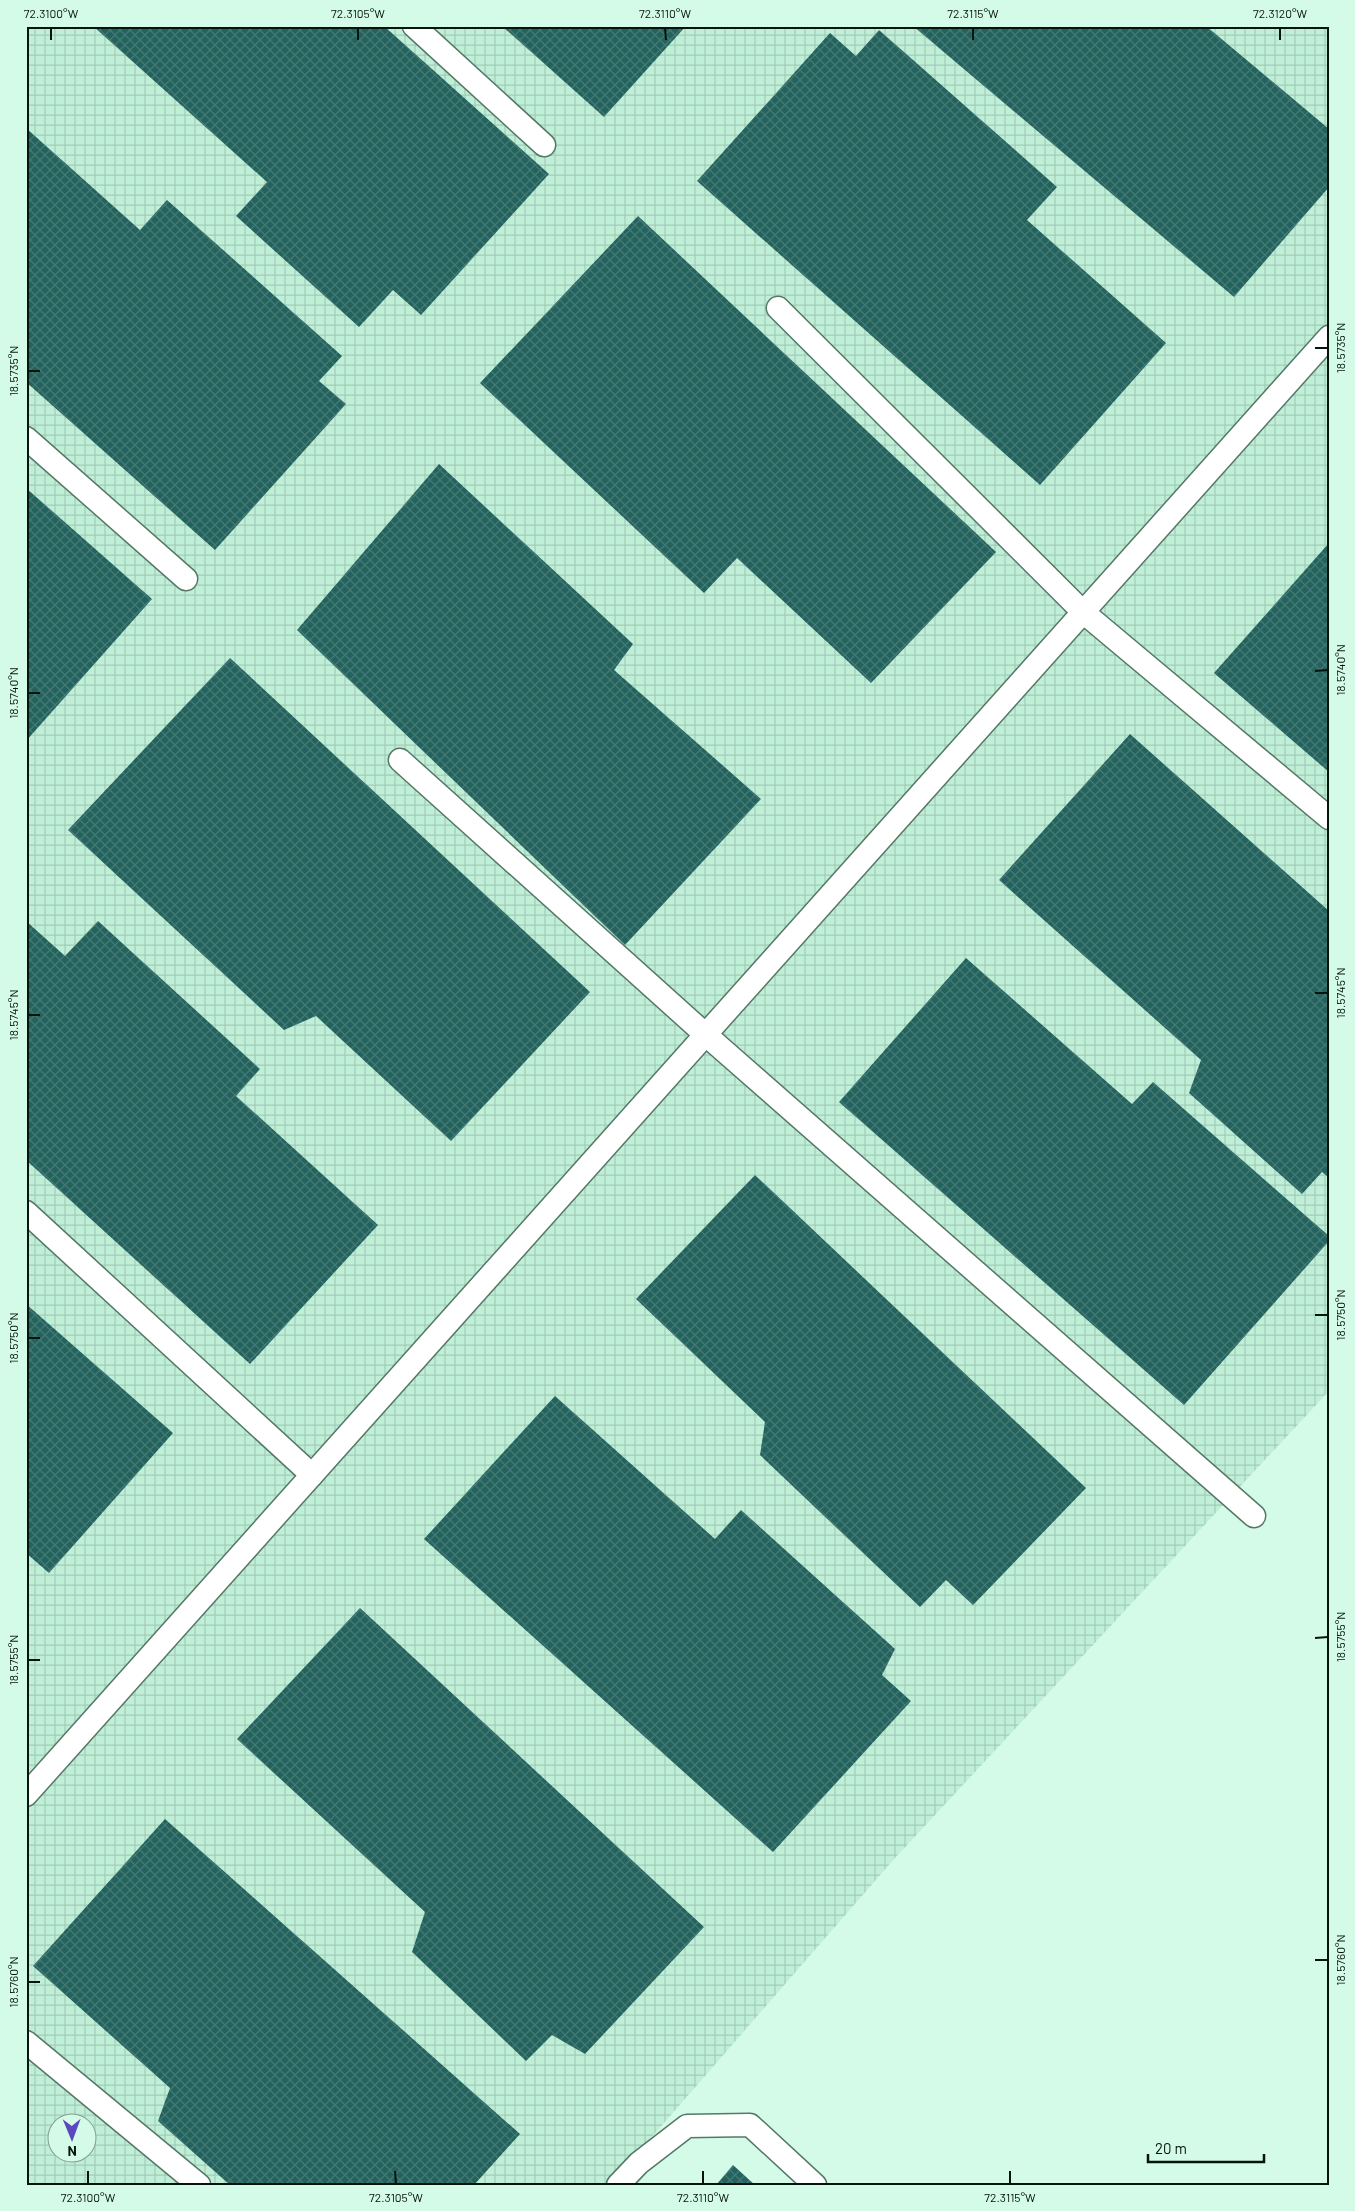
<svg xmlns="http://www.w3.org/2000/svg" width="1355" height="2211" font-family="Barlow,sans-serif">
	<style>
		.industrial { fill: url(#industrial-grid); fill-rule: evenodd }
		.building { fill: url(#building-cross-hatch) }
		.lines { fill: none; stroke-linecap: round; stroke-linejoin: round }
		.lane-casing { stroke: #557867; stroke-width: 25 }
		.lane { stroke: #fff; stroke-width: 22 }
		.ticks { fill: none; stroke: #06140e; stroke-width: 2 }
		.neatline { fill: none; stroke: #06140e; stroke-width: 2 }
		.ticks-label { font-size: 12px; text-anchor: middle; fill: #06140e }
	</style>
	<defs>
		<pattern id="industrial-grid" width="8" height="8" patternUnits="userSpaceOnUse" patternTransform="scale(1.25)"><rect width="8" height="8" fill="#c0efd8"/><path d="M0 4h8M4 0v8" fill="none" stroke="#a4ccb8"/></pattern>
		<pattern id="building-cross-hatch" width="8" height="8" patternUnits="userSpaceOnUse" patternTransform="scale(1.25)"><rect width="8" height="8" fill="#22635e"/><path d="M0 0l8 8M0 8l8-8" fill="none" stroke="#467874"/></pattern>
	</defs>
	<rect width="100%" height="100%" fill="#d4fbe8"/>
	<path class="industrial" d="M 26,26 L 1329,26 L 1329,1391 L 895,1858 L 610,2185 L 26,2185 ZM 58,2124 L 88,2124 L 88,2154 L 58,2154 Z"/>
	<g class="building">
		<path d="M 93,26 L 384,26 L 549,174 L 421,315 L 393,290 L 359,327 L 236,216 L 267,182 Z"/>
		<path d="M 502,26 L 686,26 L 604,117 Z"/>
		<path d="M 913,26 L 1206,26 L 1329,129 L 1329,187 L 1234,297 Z"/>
		<path d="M 879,30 L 1057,187 L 1027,220 L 1166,343 L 1040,485 L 697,181 L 830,33 L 856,56 Z"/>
		<path d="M 26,128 L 140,230 L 167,200 L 342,356 L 319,381 L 346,404 L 215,550 L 26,382 Z"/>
		<path d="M 638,216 L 996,552 L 871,683 L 737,558 L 704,593 L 480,383 Z"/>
		<path d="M 439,464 L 633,644 L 614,670 L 761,799 L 625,945 L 297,630 Z"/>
		<path d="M 26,488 L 152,599 L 26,741 Z"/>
		<path d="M 1329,543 L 1329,772 L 1214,673 Z"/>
		<path d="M 230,658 L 590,992 L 451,1141 L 316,1016 L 284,1030 L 68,830 Z"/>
		<path d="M 1130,734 L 1329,911 L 1329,1178 L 1322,1172 L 1302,1194 L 1189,1093 L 1201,1060 L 999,880 Z"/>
		<path d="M 26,921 L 65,956 L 98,921 L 260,1069 L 236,1096 L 378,1225 L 250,1364 L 26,1160 Z"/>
		<path d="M 966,958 L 1132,1104 L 1153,1082 L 1329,1236 L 1329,1241 L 1184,1405 L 839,1102 Z"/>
		<path d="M 755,1175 L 1086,1488 L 973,1605 L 946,1580 L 920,1607 L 760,1455 L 765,1422 L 636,1299 Z"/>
		<path d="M 26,1304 L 173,1433 L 49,1573 L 26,1553 Z"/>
		<path d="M 555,1396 L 715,1539 L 741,1510 L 895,1649 L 882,1675 L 911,1701 L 773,1852 L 424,1539 Z"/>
		<path d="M 360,1608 L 704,1927 L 585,2054 L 552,2035 L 526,2061 L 412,1952 L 425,1912 L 237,1739 Z"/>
		<path d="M 165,1819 L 520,2134 L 474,2185 L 230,2185 L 158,2121 L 170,2088 L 33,1966 Z"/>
		<path d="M 733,2165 L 755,2185 L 716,2185 Z"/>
	</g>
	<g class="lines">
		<defs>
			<g id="lane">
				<path d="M 414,26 L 544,145"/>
				<path d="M 778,308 L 1083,612 L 1329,818"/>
				<path d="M 26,438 L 186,579"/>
				<path d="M 400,760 L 706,1035 L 1254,1516"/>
				<path d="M 26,1212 L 312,1475"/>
				<path d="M 26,1795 L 1329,337"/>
				<path d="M 26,2042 L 199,2185"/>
				<path d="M 618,2185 L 639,2163 L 687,2126 L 750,2125 L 815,2185"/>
			</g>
		</defs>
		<use href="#lane" class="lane-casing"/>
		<use href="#lane" class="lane"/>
	</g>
	<path class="ticks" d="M 51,28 L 51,40M 358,28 L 358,40M 665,28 L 666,40M 973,28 L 973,40M 1280,28 L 1280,40M 1315,348 L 1328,348M 28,371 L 40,371M 1315,671 L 1328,670M 28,693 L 40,693M 1315,993 L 1328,993M 28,1015 L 40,1015M 1315,1315 L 1328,1315M 28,1338 L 40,1338M 1315,1638 L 1328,1637M 28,1660 L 40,1660M 1315,1960 L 1328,1960M 28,1982 L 40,1982M 88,2171 L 88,2184M 395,2171 L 396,2184M 703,2171 L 703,2184M 1010,2171 L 1010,2184"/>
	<rect width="1355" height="2211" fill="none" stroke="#d4fbe8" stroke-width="55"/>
	<g transform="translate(72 2138) rotate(179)"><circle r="24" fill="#d4fbe8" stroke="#829f91"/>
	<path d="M0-4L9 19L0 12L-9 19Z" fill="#5c47bf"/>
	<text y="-8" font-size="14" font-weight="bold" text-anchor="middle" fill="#06140e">N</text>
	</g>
	<path d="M1148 2154v8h116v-8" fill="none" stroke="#06140e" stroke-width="2.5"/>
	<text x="1155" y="2154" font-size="15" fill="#06140e" stroke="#d4fbe8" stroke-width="4" paint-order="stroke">20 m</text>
	<rect x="28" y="28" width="1300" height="2156" class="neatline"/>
	<g class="ticks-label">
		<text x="51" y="18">72.3100°W</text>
		<text x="358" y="18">72.3105°W</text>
		<text x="665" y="18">72.3110°W</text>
		<text x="973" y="18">72.3115°W</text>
		<text x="1280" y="18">72.3120°W</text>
		<text transform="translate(1341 348) rotate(-90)" y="4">18.5735°N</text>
		<text transform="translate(14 371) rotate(-90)" y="4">18.5735°N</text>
		<text transform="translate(1341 670) rotate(-90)" y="4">18.5740°N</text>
		<text transform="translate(14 693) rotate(-90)" y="4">18.5740°N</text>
		<text transform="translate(1341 993) rotate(-90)" y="4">18.5745°N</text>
		<text transform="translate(14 1015) rotate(-90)" y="4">18.5745°N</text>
		<text transform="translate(1341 1315) rotate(-90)" y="4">18.5750°N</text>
		<text transform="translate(14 1338) rotate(-90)" y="4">18.5750°N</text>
		<text transform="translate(1341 1637) rotate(-90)" y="4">18.5755°N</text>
		<text transform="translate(14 1660) rotate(-90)" y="4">18.5755°N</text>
		<text transform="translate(1341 1960) rotate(-90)" y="4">18.5760°N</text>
		<text transform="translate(14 1982) rotate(-90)" y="4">18.5760°N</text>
		<text x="88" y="2202">72.3100°W</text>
		<text x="396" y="2202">72.3105°W</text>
		<text x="703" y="2202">72.3110°W</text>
		<text x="1010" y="2202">72.3115°W</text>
	</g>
</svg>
